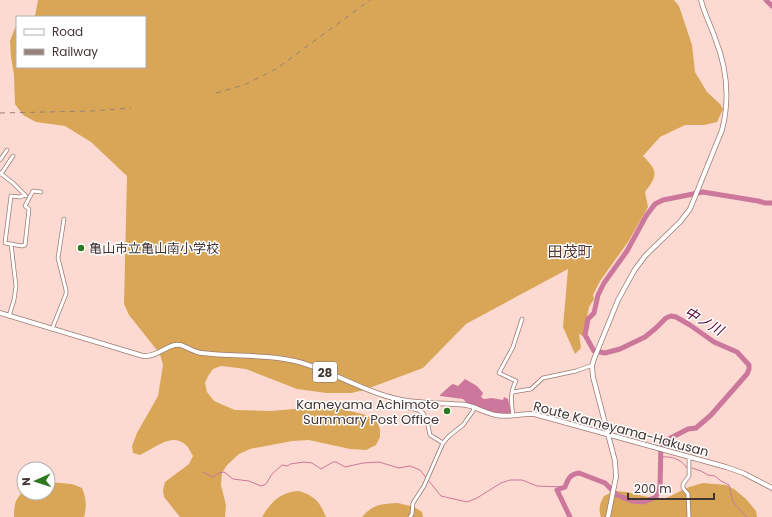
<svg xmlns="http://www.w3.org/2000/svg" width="772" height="517" font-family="Poppins,'Noto Sans JP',sans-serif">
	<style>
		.forest { fill: #d8a656 }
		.water { fill: #cc779c }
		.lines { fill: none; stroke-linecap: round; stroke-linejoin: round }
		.stream { stroke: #cc779c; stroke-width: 1 }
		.river { stroke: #cc779c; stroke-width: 5 }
		.minor-casing { stroke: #9a7b73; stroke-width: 4.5 }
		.major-casing { stroke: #9a7b73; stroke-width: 5.5 }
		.minor { stroke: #fff; stroke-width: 3 }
		.major { stroke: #fff; stroke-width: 4 }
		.rail { stroke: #99817b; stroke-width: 1; stroke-dasharray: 5 5; stroke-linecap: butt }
		.poi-dot { fill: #2e7920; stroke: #fff; stroke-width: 1.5 }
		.labels { text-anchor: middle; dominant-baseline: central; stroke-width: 3; stroke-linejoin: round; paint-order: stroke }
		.shield { fill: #fff; stroke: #7b716f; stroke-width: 1 }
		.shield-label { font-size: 12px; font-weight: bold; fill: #423431 }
		.poi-label { font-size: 13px; fill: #423431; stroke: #fff; text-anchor: start }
		.street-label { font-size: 13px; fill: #423431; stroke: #fff }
		.water-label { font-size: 14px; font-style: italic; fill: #51022f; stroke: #fff }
		.quarter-label { font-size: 15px; fill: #523831; stroke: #fff }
	</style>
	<rect width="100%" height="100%" fill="#fddad1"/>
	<g class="forest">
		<path d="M 38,0 L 674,0 L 679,6 L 692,45 L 695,72 L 707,92 L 720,104 L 723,109 L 717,122 L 704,125 L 685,125 L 660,137 L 643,156 C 658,171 658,175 645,192 L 648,207 L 628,242 L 600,281 L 593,295 L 594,299 L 589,307 L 583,336 L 579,334 L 581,348 L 575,354 L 563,327 L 568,269 L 466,324 L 423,368 L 364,390 L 351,393 L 327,393 L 297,389 L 246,369 L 221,366 L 213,369 L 208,376 L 205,383 L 207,392 L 214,401 L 235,410 L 271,411 L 306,408 L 342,409 L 366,415 L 377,422 L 380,429 L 380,437 L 376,445 L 366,450 L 350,449 L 309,440 L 292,441 L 250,449 L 239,454 L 227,465 L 222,473 L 221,485 L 226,505 L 225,517 L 180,517 L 164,497 L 163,490 L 165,482 L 189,464 L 193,456 C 191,453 189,448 186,445 C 172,432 155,448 140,455 L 133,453 L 132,446 L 137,433 L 158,396 L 163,365 L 160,354 L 129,315 L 124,304 L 127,176 L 91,142 L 65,126 L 36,122 L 23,115 L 15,104 L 14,75 L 11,57 L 10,41 L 15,28 L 17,26 L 17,67 L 145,67 L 145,17 L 32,17 L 35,16 Z"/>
		<path d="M 48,482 L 72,484 L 82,488 C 86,497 87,507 84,517 L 14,517 C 14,506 15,498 24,491 L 24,493 L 48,493 Z"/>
		<path d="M 703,483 L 726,485 L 734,489 L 746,499 L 756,511 L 757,517 L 601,517 C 598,509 600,503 604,496 L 614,491 L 627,492 L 656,499 L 664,499 L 689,487 Z"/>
		<path d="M 299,491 C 316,497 319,501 326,517 L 262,517 C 271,502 280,492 299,491 Z"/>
		<path d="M 398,503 L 414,507 L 422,512 L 423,517 L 362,517 C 373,504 381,504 398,503 Z"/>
	</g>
	<path class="water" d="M 465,379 L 477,386 L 483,393 L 481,397 L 484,399 L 492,398 L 503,400 L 504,397 L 508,399 L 511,412 L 510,414 L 496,414 L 467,403 L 463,399 L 440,396 L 440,395 L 451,385 L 453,384 L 458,386 Z"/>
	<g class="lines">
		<g class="stream">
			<path d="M 661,457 C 672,456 681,459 687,468"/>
			<path d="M 692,468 L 701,471 L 708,475 L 715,476 L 721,481 L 729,485 L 733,502 L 747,517"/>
			<path d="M 203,472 L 213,477 L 219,473 L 224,472 L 233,479 L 249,481 L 261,486 L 266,484 L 272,474 L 282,465 L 288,466 L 290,464 L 304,462 L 312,463 L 321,469 L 333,462 L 336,462 L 345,467 L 363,463 L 379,462 L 399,468 L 410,466 L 420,470 L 441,496 L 467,502 L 477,498 L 501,483 L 510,480 L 522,480 L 537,486 L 565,487"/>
		</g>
		<g class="river">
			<path d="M 766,0 L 772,6"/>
			<path d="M 570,517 L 557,490 L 565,487 C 568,479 570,474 579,473 L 605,483 L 617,495 L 632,501 L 644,502 L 656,497 L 660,486 L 661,443 L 688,429 L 696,428 L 711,415 L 747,374 L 749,369 L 749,365 L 737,352 L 714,342 L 690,325 L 676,317 L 671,316 L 666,318 L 656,328 L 645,337 L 620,349 L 605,353 L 594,351 L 585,335 L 588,319 L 594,313 L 598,295 L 604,283 L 627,251 L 646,216 L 655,204 L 663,200 L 703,192 L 758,201 L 765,203 L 772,203"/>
		</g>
		<defs>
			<g id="minor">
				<path d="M 0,160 L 7,150"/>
				<path d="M 0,173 L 13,183 L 26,196"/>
				<path d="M 1,174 L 13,156"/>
				<path d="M 25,195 L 20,197 L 11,196 L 5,243 L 22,246 L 25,245 L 29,209 L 25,206 L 33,191 L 41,192"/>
				<path d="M 9,316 L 14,300 L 16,286 L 11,244"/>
				<path d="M 52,329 L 66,294 L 66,290 L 58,258 L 64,219"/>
				<path d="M 513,392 L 531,389 L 543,378 L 576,371 L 590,366 L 592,366"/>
				<path d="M 391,397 L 400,406 L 418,410 L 423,413 L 427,421 L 430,435 L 443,443"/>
				<path d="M 513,415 C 511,402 510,392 516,381 L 499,373 L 513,347 L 522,319"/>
				<path d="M 410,517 L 412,514 L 413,503 L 424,486 L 443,443 L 449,436 L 463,425 L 473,411 L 474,407"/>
				<path d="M 689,517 L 688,494 L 683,488 L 683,484 L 689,476 L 689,457"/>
			</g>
			<g id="major">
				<path d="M 0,313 L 143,356 C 159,357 168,343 180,345 C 188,347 195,353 202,353 C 235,357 268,354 299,362 C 334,372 366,393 402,400 C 423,404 445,403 466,405 C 476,407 485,413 496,415 C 508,418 522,413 534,414 L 726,467 L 743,473 L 772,488"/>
				<path d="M 608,517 L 616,477 L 615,461 L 593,377 L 592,366 L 594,359 L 618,300 L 634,271 L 645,256 L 680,222 L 690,209 L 722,130 C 730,99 727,68 715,38 C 711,26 704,13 701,0"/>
			</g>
		</defs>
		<use href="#minor" class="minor-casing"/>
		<use href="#major" class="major-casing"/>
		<use href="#minor" class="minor"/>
		<use href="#major" class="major"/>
		<g class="rail">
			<path d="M 216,93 L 244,85 L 276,69 L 370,0"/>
			<path d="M 0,113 L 91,111 L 131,108"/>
		</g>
	</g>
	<g class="poi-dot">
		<circle cx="81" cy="248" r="4"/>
		<circle cx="447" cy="411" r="4"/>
	</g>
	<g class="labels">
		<rect class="shield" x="313" y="362" width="24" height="20" rx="3"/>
		<g class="shield-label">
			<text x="325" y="372">28</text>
		</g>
		<g class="poi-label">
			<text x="89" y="248">亀山市立亀山南小学校</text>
			<text x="439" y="404" text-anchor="end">Kameyama Achimoto<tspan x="439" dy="15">Summary Post Office</tspan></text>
		</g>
		<g class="street-label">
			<text transform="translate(621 429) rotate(15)">Route Kameyama-Hakusan</text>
		</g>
		<g class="water-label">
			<text transform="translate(704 321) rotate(30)">中ノ川</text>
		</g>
		<g class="quarter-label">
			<text x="570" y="251">田茂町</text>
		</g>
	</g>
	<rect x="16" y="16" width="130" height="52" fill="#ffffff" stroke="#b3aead"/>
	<rect x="24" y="29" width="20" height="6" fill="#ffffff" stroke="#b3aead"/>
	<text x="52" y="36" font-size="12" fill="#423431">Road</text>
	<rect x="24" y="49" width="20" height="6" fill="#99817b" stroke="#b3aead"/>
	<text x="52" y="56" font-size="12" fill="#423431">Railway</text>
	<g transform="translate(36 481) rotate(267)"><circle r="19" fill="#ffffff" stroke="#b3aead"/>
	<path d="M0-3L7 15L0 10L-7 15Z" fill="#2e7920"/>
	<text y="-6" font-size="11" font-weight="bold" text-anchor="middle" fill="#423431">N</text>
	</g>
	<path d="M628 493v6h86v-6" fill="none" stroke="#423431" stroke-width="2"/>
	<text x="634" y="493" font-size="12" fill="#423431" stroke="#ffffff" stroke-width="3" paint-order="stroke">200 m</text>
</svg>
